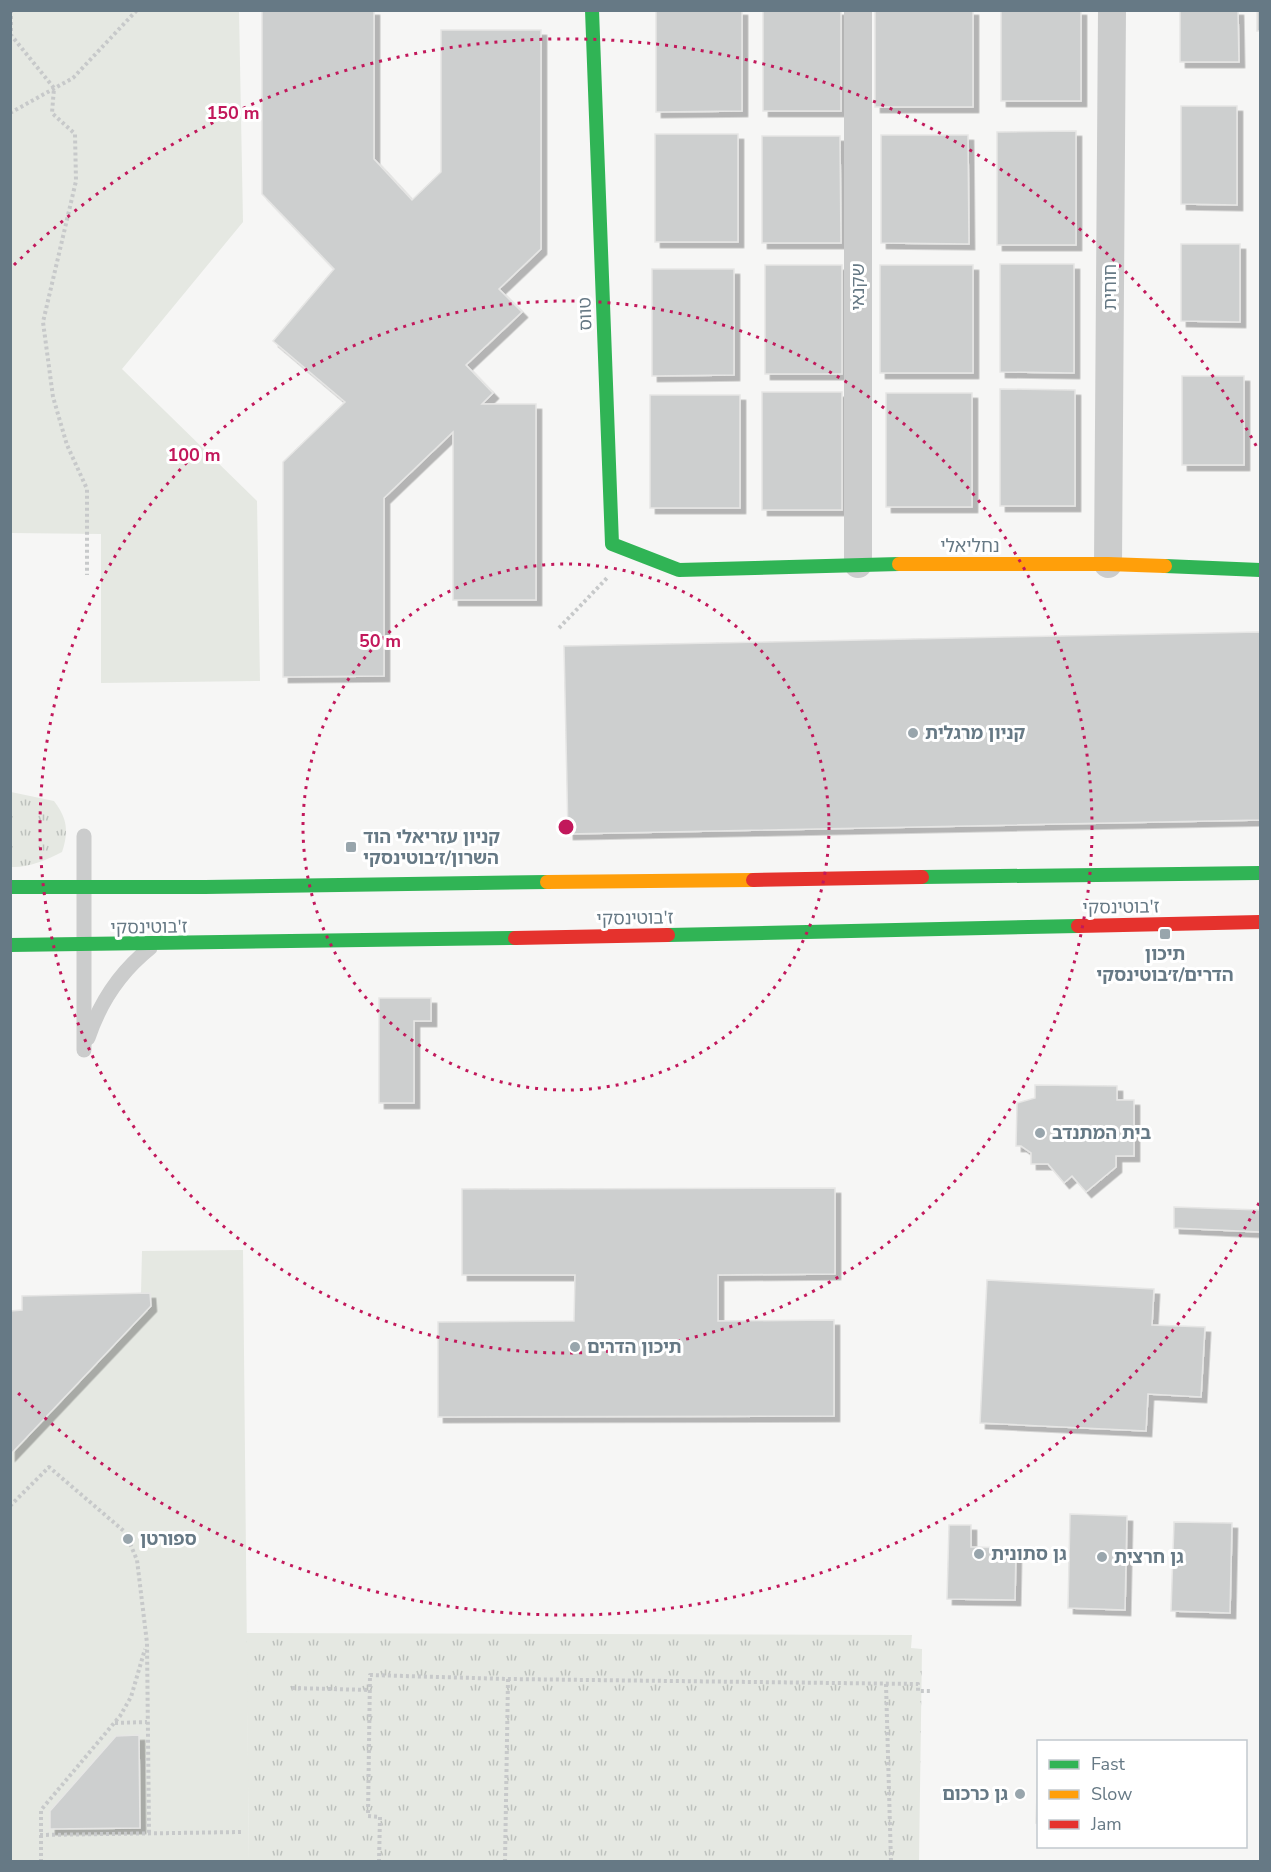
<svg xmlns="http://www.w3.org/2000/svg" width="1271" height="1872" font-family="'Nunito Sans','Noto Sans Hebrew',sans-serif">
	<style>
		.grass { fill: url(#grass-tufts) }
		.green { fill: #e5e8e2 }
		.building { fill: #cdcfcf; stroke: #e6e6e5; stroke-width: 1.5; filter: url(#shadow) }
		.lines { fill: none; stroke-linecap: round; stroke-linejoin: round }
		.path { stroke: #c7c9ca; stroke-width: 4; stroke-dasharray: 3 3; stroke-linecap: butt }
		.lane { stroke: #cbcccc; stroke-width: 15 }
		.street { stroke: #cbcccc; stroke-width: 28 }
		.fast { stroke: #30b455; stroke-width: 14 }
		.slow { stroke: #ff9f0a; stroke-width: 14 }
		.jam { stroke: #e5322d; stroke-width: 14 }
		.ring { fill: none; stroke: #c2185b; stroke-width: 3; stroke-dasharray: 3 6 }
		.poi-dot { fill: #98a5ac; stroke: #fff; stroke-width: 2 }
		.labels { text-anchor: middle; dominant-baseline: central; stroke-width: 6; stroke-linejoin: round; paint-order: stroke }
		.street-label { font-size: 18px; fill: #667985; stroke: #fff }
		.poi-label { font-size: 18px; font-weight: bold; fill: #667985; stroke: #fff; text-anchor: start }
		.centre { fill: #c2185b; stroke: #fff; stroke-width: 3 }
		.ring-label { font-size: 18px; text-anchor: middle; font-weight: bold; fill: #c2185b; stroke: #fff; stroke-width: 6; stroke-linejoin: round; paint-order: stroke }
	</style>
	<defs>
		<pattern id="grass-tufts" width="24" height="20" patternUnits="userSpaceOnUse" patternTransform="scale(1.5)"><rect width="24" height="20" fill="#e5e8e2"/><path d="M3 7l-1-3M5 7V3M7 7l1-3M15 17l-1-3M17 17v-4M19 17l1-3" fill="none" stroke="#bdc1bd"/></pattern>
		<filter id="shadow"><feDropShadow dx="5.5" dy="5.5" stdDeviation="0" flood-color="#0004"/></filter>
	</defs>
	<rect width="100%" height="100%" fill="#f6f6f5"/>
	<g class="grass">
		<path d="M 11,792 L 54,801 C 67,818 69,831 62,852 C 47,860 28,868 11,867 Z"/>
		<path d="M 246,1633 L 912,1635 L 911,1648 L 922,1649 L 919,1861 L 249,1861 Z"/>
	</g>
	<g class="green">
		<path d="M 11,10 L 239,11 L 243,222 L 122,369 L 257,501 L 260,681 L 101,683 L 101,534 L 11,533 Z"/>
		<path d="M 243,1250 L 249,1861 L 11,1861 L 10,1311 L 22,1310 L 22,1296 L 141,1293 L 142,1251 Z"/>
	</g>
	<g class="building">
		<path d="M 262,10 L 374,10 L 374,159 L 412,200 L 441,172 L 441,30 L 541,30 L 541,249 L 499,289 L 522,312 L 466,365 L 493,393 L 482,404 L 536,404 L 536,600 L 453,600 L 453,432 L 384,498 L 384,676 L 283,677 L 283,462 L 345,402 L 273,341 L 334,269 L 262,194 Z"/>
		<path d="M 656,10 L 742,10 L 742,111 L 656,112 Z"/>
		<rect x="763" y="10" width="78" height="101"/>
		<rect x="875" y="10" width="98" height="97"/>
		<rect x="1001" y="10" width="80" height="91"/>
		<path d="M 1180,10 L 1238,10 L 1239,62 L 1180,62 Z"/>
		<rect x="1257" y="10" width="3" height="21"/>
		<path d="M 1181,106 L 1237,106 L 1237,205 L 1181,204 Z"/>
		<path d="M 1076,131 L 1076,245 L 997,245 L 997,132 Z"/>
		<rect x="655" y="134" width="83" height="108"/>
		<path d="M 881,135 L 968,135 L 969,244 L 881,243 Z"/>
		<path d="M 762,136 L 840,136 L 841,243 L 762,243 Z"/>
		<path d="M 1181,244 L 1240,244 L 1240,322 L 1181,321 Z"/>
		<path d="M 1000,264 L 1074,264 L 1074,373 L 1000,372 Z"/>
		<rect x="765" y="265" width="77" height="109"/>
		<rect x="880" y="265" width="93" height="108"/>
		<path d="M 652,269 L 734,269 L 734,375 L 652,376 Z"/>
		<rect x="1182" y="376" width="62" height="89"/>
		<path d="M 1000,389 L 1075,390 L 1075,506 L 1000,506 Z"/>
		<rect x="762" y="392" width="80" height="118"/>
		<rect x="886" y="393" width="86" height="114"/>
		<rect x="650" y="395" width="90" height="113"/>
		<path d="M 1260,632 L 1260,820 L 568,834 L 564,646 Z"/>
		<path d="M 379,998 L 431,998 L 431,1021 L 414,1021 L 414,1103 L 379,1103 Z"/>
		<path d="M 1035,1085 L 1117,1086 L 1117,1100 L 1134,1100 L 1134,1156 L 1116,1156 L 1116,1167 L 1086,1192 L 1072,1176 L 1064,1183 L 1048,1164 L 1031,1164 L 1031,1153 L 1021,1146 L 1016,1146 L 1017,1103 L 1035,1098 Z"/>
		<path d="M 835,1188 L 835,1274 L 718,1275 L 718,1321 L 834,1320 L 834,1416 L 438,1417 L 438,1322 L 574,1321 L 575,1275 L 462,1275 L 462,1189 Z"/>
		<path d="M 1174,1207 L 1260,1210 L 1260,1232 L 1174,1228 Z"/>
		<path d="M 987,1280 L 1154,1289 L 1152,1325 L 1205,1327 L 1201,1397 L 1148,1394 L 1146,1431 L 980,1423 Z"/>
		<path d="M 150,1293 L 151,1306 L 10,1455 L 10,1311 L 22,1310 L 22,1296 Z"/>
		<path d="M 1070,1514 L 1127,1516 L 1125,1610 L 1068,1608 Z"/>
		<path d="M 1174,1522 L 1232,1523 L 1230,1613 L 1171,1611 Z"/>
		<path d="M 949,1525 L 971,1525 L 971,1547 L 1016,1548 L 1015,1600 L 947,1599 Z"/>
		<path d="M 139,1735 L 140,1828 L 50,1829 L 50,1811 L 116,1736 Z"/>
		<path d="M 1038,1760 L 1038,1823 L 1036,1823 Z"/>
	</g>
	<g class="lines">
		<g class="path">
			<path d="M 11,10 L 11,35 L 54,88 L 52,113 L 75,134 L 76,181 L 43,322 L 53,397 L 67,445 L 87,489 L 87,575"/>
			<path d="M 10,113 L 73,78 L 137,10"/>
			<path d="M 559,628 L 607,578"/>
			<path d="M 10,1506 L 49,1467 L 125,1532 L 137,1560 L 147,1643 L 149,1833"/>
			<path d="M 886,1684 L 891,1862"/>
			<path d="M 292,1688 L 370,1690"/>
			<path d="M 115,1723 L 147,1722"/>
			<path d="M 40,1835 L 242,1832"/>
			<path d="M 41,1862 L 41,1810 L 120,1716 L 131,1697 L 145,1649"/>
			<path d="M 379,1862 L 380,1817 L 368,1816 L 370,1675 L 508,1679 L 918,1684 L 918,1691 L 930,1691"/>
			<path d="M 505,1862 L 508,1679"/>
		</g>
		<g class="lane">
			<path d="M 88,1038 C 100,1002 120,972 150,948"/>
			<path d="M 84,1050 L 84,836"/>
		</g>
		<g class="street">
			<path d="M 858,564 L 858,10"/>
			<path d="M 1108,564 L 1112,10"/>
		</g>
		<g class="fast">
			<path d="M 592,10 L 612,544 L 679,570 L 899,564"/>
			<path d="M 1165,566 L 1260,570"/>
			<path d="M 922,877 L 1260,873"/>
			<path d="M 10,887 L 205,887 L 547,882"/>
			<path d="M 668,935 L 1078,926"/>
			<path d="M 10,945 L 515,938"/>
		</g>
		<g class="slow">
			<path d="M 899,564 L 1108,564 L 1165,566"/>
			<path d="M 547,882 L 753,880"/>
		</g>
		<g class="jam">
			<path d="M 753,880 L 922,877"/>
			<path d="M 1078,926 L 1260,922"/>
			<path d="M 515,938 L 668,935"/>
		</g>
	</g>
	<g class="ring">
		<circle cx="566" cy="827" r="263"/>
		<circle cx="566" cy="827" r="526"/>
		<path d="M1259 1203A788 788 0 0 1 14 1389M14 265A788 788 0 0 1 1259 451"/>
	</g>
	<g class="poi-dot">
		<circle cx="913" cy="733" r="6"/>
		<rect x="345" y="841" width="12" height="12" rx="3"/>
		<rect x="1159" y="928" width="12" height="12" rx="3"/>
		<circle cx="1040" cy="1133" r="6"/>
		<circle cx="575" cy="1347" r="6"/>
		<circle cx="128" cy="1539" r="6"/>
		<circle cx="979" cy="1554" r="6"/>
		<circle cx="1102" cy="1557" r="6"/>
		<circle cx="1020" cy="1794" r="6"/>
	</g>
	<g class="labels">
		<g class="street-label">
			<text transform="translate(858 287) rotate(-90)">שקנאי</text>
			<text transform="translate(1110 287) rotate(-90)">חוחית</text>
			<text transform="translate(585 314) rotate(-92)">טווס</text>
			<text x="970" y="546">נחליאלי</text>
			<text transform="translate(1121 907) rotate(-1)">ז'בוטינסקי</text>
			<text transform="translate(635 918) rotate(-1)">ז'בוטינסקי</text>
			<text transform="translate(149 927) rotate(-1)">ז'בוטינסקי</text>
		</g>
		<g class="poi-label">
			<text x="925" y="733">קניון מרגלית</text>
			<text x="363" y="837">קניון עזריאלי הוד<tspan x="363" dy="21">השרון/ז׳בוטינסקי</tspan></text>
			<text x="1165" y="954" text-anchor="middle">תיכון<tspan x="1165" dy="21">הדרים/ז׳בוטינסקי</tspan></text>
			<text x="1052" y="1133">בית המתנדב</text>
			<text x="587" y="1347">תיכון הדרים</text>
			<text x="140" y="1539">ספורטן</text>
			<text x="991" y="1554">גן סתונית</text>
			<text x="1114" y="1557">גן חרצית</text>
			<text x="1008" y="1794" text-anchor="end">גן כרכום</text>
		</g>
	</g>
	<circle cx="566" cy="827" r="9" class="centre"/>
	<g class="ring-label">
		<text x="233" y="119">150 m</text>
		<text x="194" y="461">100 m</text>
		<text x="380" y="647">50 m</text>
	</g>
	<rect width="1271" height="1872" fill="none" stroke="#667985" stroke-width="24"/>
	<rect x="1037" y="1740" width="210" height="108" fill="#ffffff" stroke="#c2c9ce" stroke-width="1.5"/>
	<rect x="1049" y="1760" width="30" height="9" fill="#30b455" stroke="#c2c9ce" stroke-width="1.5"/>
	<text x="1091" y="1770" font-size="18" fill="#667985">Fast</text>
	<rect x="1049" y="1790" width="30" height="9" fill="#ff9f0a" stroke="#c2c9ce" stroke-width="1.5"/>
	<text x="1091" y="1800" font-size="18" fill="#667985">Slow</text>
	<rect x="1049" y="1820" width="30" height="9" fill="#e5322d" stroke="#c2c9ce" stroke-width="1.5"/>
	<text x="1091" y="1830" font-size="18" fill="#667985">Jam</text>
</svg>
